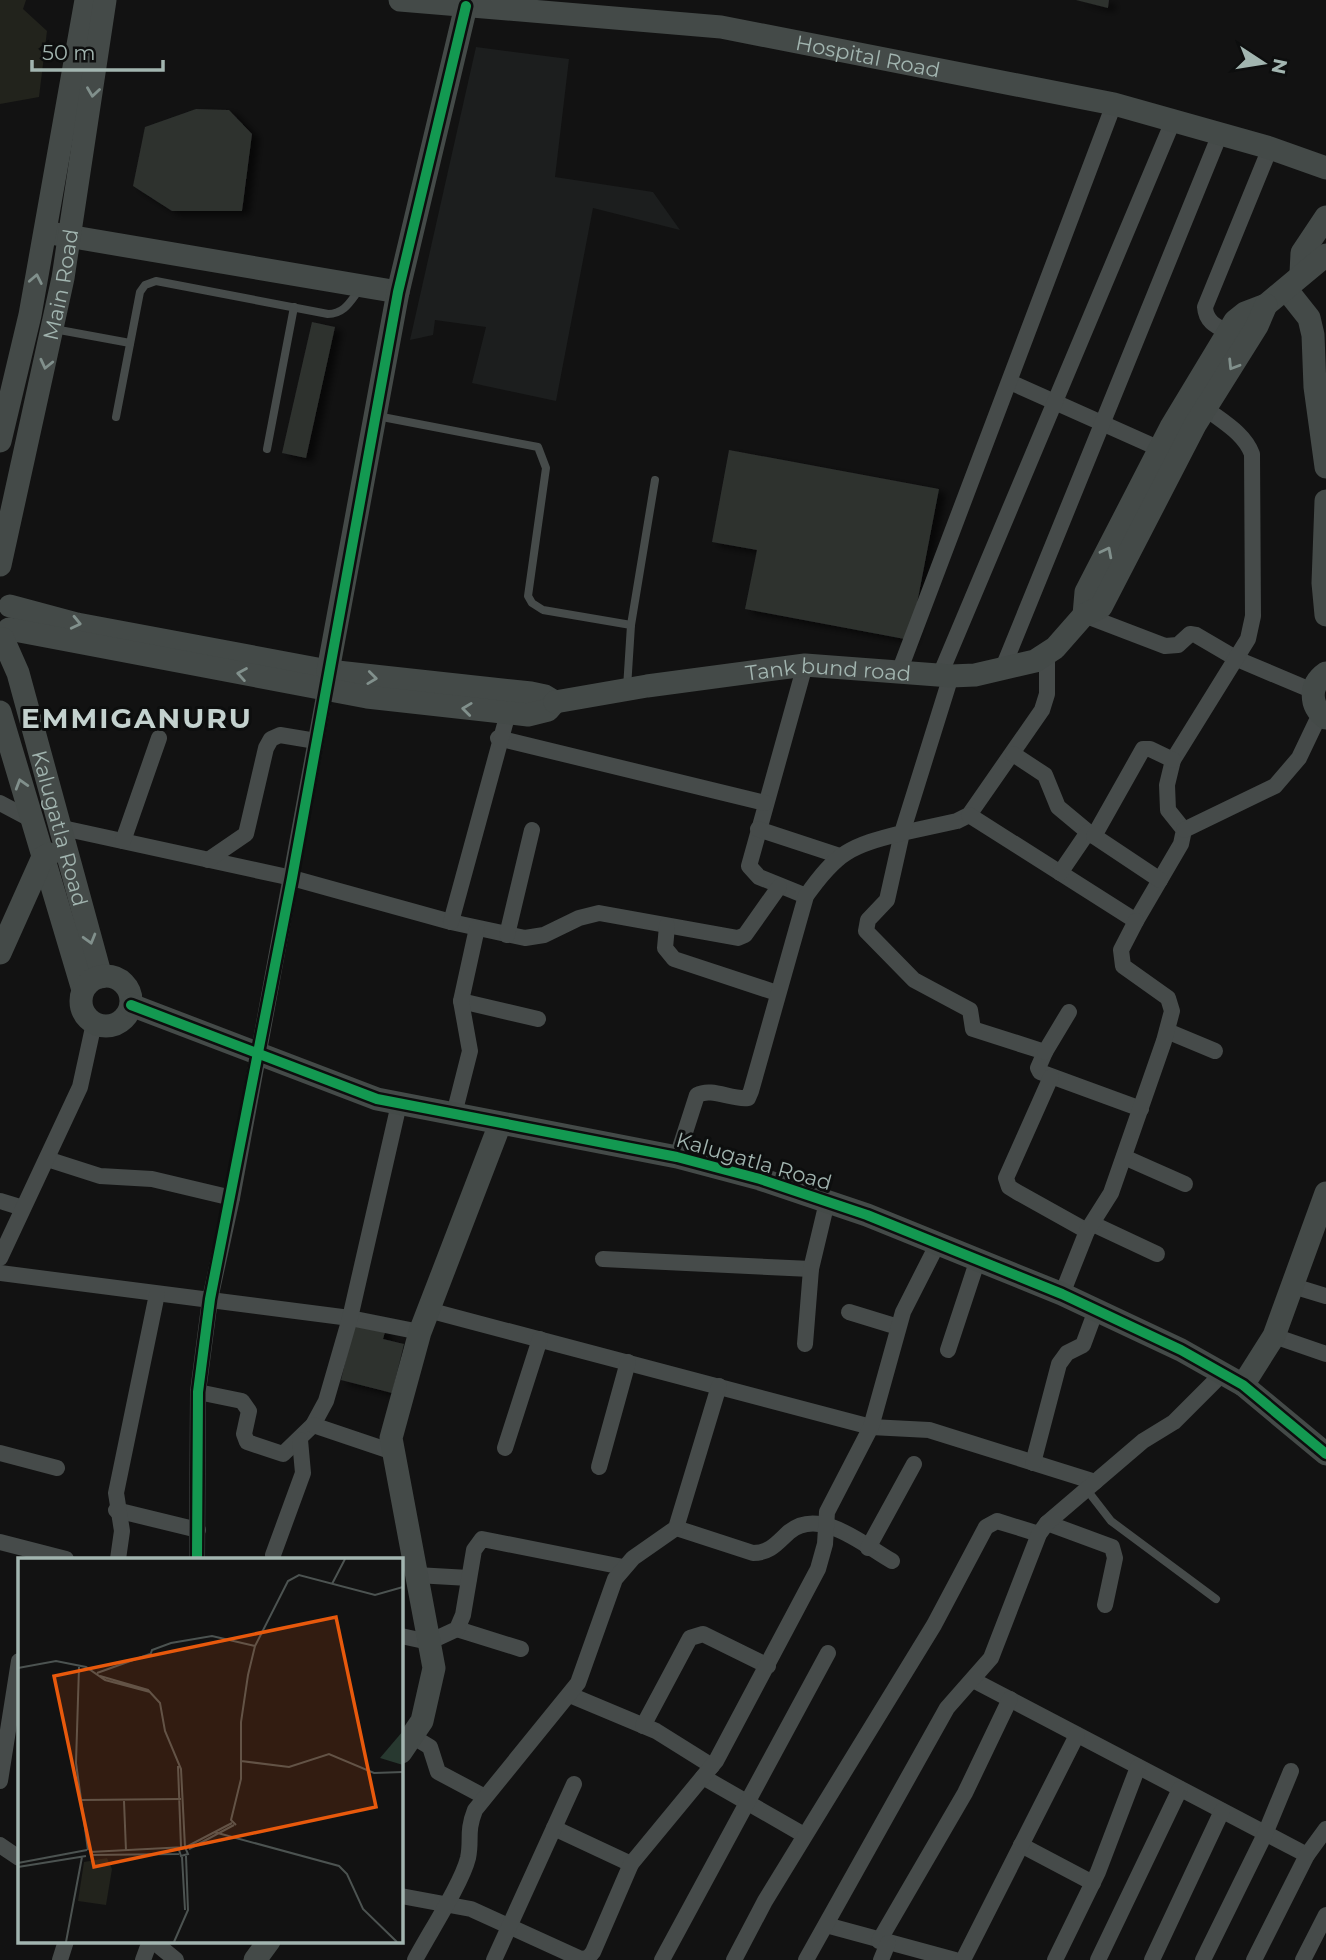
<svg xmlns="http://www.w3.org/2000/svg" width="1326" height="1960" font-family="Montserrat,sans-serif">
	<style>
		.built { fill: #1c1e1e }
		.green { fill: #22231c }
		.building { fill: #2e312f; filter: url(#shadow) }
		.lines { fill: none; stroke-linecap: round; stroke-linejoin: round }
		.lane { stroke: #464b4a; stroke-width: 8 }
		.street { stroke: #464b4a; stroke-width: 16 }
		.secondary { stroke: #444a48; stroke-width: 23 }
		.cycleway-casing { stroke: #0d0e0e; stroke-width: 15 }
		.cycleway { stroke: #139951; stroke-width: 10 }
		.oneway { stroke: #81908c }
		.labels { text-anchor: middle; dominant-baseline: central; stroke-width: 6; stroke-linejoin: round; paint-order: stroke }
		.street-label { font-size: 21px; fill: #a2b5b0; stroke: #0d0e0e }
		.district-label { font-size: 28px; font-weight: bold; letter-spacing: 2px; fill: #c3d1ce; stroke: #0d0e0e }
		.inset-road { fill: none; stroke: #4c5351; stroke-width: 2 }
		.view { fill: #e8590c; fill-opacity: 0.15; stroke: #e8590c; stroke-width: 3.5 }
		.inset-edge { fill: none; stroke: #a2b5b0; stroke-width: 3.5 }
	</style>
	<defs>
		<filter id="shadow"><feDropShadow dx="7" dy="4" stdDeviation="3.5" flood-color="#0009"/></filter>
	</defs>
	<rect width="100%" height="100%" fill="#121212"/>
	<path class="built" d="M 476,47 L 569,59 L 555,177 L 653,192 L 680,230 L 593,208 L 556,401 L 472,383 L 486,327 L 435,320 L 433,335 L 410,340 Z"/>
	<path class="green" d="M 0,0 L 26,0 L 23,9 L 47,31 L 39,97 L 0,104 Z"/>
	<g class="building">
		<path d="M 1076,0 L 1109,0 L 1108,8 Z"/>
		<path d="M 196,109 L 229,110 L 252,134 L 242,211 L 172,211 L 133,186 L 145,127 Z"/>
		<path d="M 312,322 L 335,327 L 306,458 L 282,453 Z"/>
		<path d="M 729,450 L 939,489 L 910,640 L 745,609 L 757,550 L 712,542 Z"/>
		<path d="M 355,1321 L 386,1329 L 383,1339 L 404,1344 L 392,1393 L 341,1380 Z"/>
	</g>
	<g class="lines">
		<g class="lane">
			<path d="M 54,329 L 130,343"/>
			<path d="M 377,416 L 538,447 L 546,468 L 528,596 L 532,603 L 543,610 L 631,625 L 627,688"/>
			<path d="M 116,417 L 140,292 L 145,285 L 156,281 L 328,314 C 344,314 350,302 359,290"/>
			<path d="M 267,449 L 294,307"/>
			<path d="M 631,625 L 655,480"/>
			<path d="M 1087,1490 L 1111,1521 L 1216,1599"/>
		</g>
		<g class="street">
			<path d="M 1228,332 C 1216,326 1206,322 1205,307 L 1270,148"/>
			<path d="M 1010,382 L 1160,449"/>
			<path d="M 1084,615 L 1165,646 L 1178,645 L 1190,634 L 1196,635 L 1237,659 L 1313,691"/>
			<path d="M 1047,654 L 1047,694 L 1042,710 L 969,815 L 957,821 L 902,833 L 887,900 L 868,920 L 866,931 L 914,980 L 970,1010 L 973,1029 L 1045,1052 L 1038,1068 L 1040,1072 L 1141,1109"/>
			<path d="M 805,665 L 749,866 L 759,877 L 806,896"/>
			<path d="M 1002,670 L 1220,134"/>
			<path d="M 899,672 L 1114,104"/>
			<path d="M 940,675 L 1173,121"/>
			<path d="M 498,738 L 765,803"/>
			<path d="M 1013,754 L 1045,775 L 1058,807 L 1088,832"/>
			<path d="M 0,803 L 32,820"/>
			<path d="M 969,815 L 1136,921 L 1181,844 L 1184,830 L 1168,810 L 1167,785 L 1173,760 L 1248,639 L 1253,616 L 1252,454 C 1244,433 1223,422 1205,408"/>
			<path d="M 58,827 L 292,878 L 451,922 L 525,938 L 544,935 L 579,918 L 599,913 L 738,938 L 745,935 L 779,887"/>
			<path d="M 758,829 L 840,856"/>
			<path d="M 1184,830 L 1275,786 L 1299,758 L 1320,714"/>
			<path d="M 123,841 L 159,738"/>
			<path d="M 208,860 L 246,834 L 266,748 L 271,739 L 280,735 L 316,741"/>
			<path d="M 1060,873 L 1088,832 L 1094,836"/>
			<path d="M 1160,880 L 1094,836 L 1143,749 L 1150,749 L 1173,760"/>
			<path d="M 451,922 L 508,713"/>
			<path d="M 667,926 L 665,948 L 674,959 L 777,993"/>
			<path d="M 507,935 L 532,830"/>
			<path d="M 461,1001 L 538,1019"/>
			<path d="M 1167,1031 L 1215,1051"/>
			<path d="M 1045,1052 L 1069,1012"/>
			<path d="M 1051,1077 L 1006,1178 L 1009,1187 L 1017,1192 L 1087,1231"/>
			<path d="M 454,1114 L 470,1051 L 461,1001 L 477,928"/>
			<path d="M 677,1157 L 697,1095 C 712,1087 731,1100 748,1098 L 751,1091 L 806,896 C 837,852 850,846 902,833 L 951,676"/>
			<path d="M 1124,1157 L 1185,1184"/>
			<path d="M 47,1159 L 100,1176 L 152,1179 L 232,1198"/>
			<path d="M 0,1201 L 23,1208"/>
			<path d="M 1093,1224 L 1157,1254"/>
			<path d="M 0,1258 L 80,1087 L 94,1023"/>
			<path d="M 603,1259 L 811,1269"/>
			<path d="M 0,1273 L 350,1318 L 420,1332"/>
			<path d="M 1293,1286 L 1326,1296"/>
			<path d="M 1062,1294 L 1087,1231 L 1111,1193 L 1164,1041 L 1172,1011 L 1168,998 L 1123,966 L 1121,950 L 1136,921"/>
			<path d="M 428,1310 L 871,1427 L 929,1430 L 1095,1482"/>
			<path d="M 849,1312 L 898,1327"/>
			<path d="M 1274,1336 L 1326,1354"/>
			<path d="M 805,1344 L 811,1269 L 827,1202"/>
			<path d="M 948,1350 L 978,1259"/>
			<path d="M 198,1392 L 242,1401 L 249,1411 L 244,1434 L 247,1442 L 283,1454 L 313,1425 L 326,1401 L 350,1318 L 399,1104"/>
			<path d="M 313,1425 L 393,1452"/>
			<path d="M 505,1448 L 540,1339"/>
			<path d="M 0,1453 L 57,1468"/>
			<path d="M 1033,1463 L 1059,1364 L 1067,1353 L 1083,1345 L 1096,1310"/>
			<path d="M 599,1467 L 628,1362"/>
			<path d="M 116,1510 L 198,1530"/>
			<path d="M 1047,1523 L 1112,1547 L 1115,1558 L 1105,1605"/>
			<path d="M 676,1528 L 753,1553 C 770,1553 777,1543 789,1532 C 820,1506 865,1546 892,1561"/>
			<path d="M 0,1542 L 66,1559"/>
			<path d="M 868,1548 L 914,1464"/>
			<path d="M 273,1555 L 303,1473 L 300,1440"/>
			<path d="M 118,1559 L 122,1531 L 116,1493 L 157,1294"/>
			<path d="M 197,1559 L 198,1392 L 210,1299 L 232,1198 L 327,680"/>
			<path d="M 416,1575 L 469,1578"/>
			<path d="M 457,1629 L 521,1649"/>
			<path d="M 401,1636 L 429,1642 L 457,1629 L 463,1615 L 474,1550 L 482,1539 L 623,1567"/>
			<path d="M 973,1680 L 1307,1855"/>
			<path d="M 570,1695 L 656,1731 L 712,1766"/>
			<path d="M 643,1726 L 690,1638 L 703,1634 L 768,1666"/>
			<path d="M 412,1736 L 430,1747 L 438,1772 L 485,1797"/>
			<path d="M 703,1777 L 804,1835"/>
			<path d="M 0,1781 L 19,1661"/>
			<path d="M 554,1828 L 631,1864"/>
			<path d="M 0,1845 L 19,1858"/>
			<path d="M 1021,1845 L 1093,1883"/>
			<path d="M 401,1896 L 471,1909 L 581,1959 L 588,1958 L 593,1952 L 631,1864 L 716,1761 L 818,1569 L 825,1544 L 827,1512 L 871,1427 L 903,1312 L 938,1243"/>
			<path d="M 826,1925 L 955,1960"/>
			<path d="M 153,1941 L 176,1960"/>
			<path d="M 879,1941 L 965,1793 L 1010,1699"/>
			<path d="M 60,1960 L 66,1941"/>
			<path d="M 143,1960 L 150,1941"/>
			<path d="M 415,1960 C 428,1935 462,1883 468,1858 C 472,1839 466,1833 475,1810 L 578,1683 L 615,1579 L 633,1558 L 676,1528 L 719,1386"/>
			<path d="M 494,1960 L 574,1784"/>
			<path d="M 662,1960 L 828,1653"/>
			<path d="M 734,1960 L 765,1901 L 934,1625 L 986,1527 L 997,1521 L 1039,1534"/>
			<path d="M 806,1960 L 947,1708 L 991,1658 L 1039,1534 L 1047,1523 L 1143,1441 L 1174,1422 L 1223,1373"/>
			<path d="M 881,1960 L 888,1943"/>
			<path d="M 963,1960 L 1077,1735"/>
			<path d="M 1055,1960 L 1098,1872 L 1138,1767"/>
			<path d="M 1098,1960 L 1180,1789"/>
			<path d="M 1152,1960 L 1222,1811"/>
			<path d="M 1203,1960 L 1265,1834 L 1291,1771"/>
			<path d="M 1254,1960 L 1307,1855 L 1326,1829"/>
			<path d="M 1303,1960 L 1326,1915"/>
		</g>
		<g class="secondary">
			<path id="s1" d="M 400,0 L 721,27 L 1114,104 L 1270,148 L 1326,168"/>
			<path d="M 56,234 L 398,292"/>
			<path d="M 1301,273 L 1302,253 L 1326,217"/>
			<path d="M 1286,289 L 1309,318 L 1313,335 L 1315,387 L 1326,467"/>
			<path d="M 0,441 L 30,315 L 86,0"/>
			<path d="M 1326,501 L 1323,583 L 1326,615"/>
			<path id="s2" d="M 0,565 L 63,278 L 105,0"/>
			<path d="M 10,606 L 77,624 L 328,671 L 531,693 L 545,696 L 555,702"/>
			<path d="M 1084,615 L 1086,592 L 1171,427 L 1235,321 L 1245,313 L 1266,305 L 1326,255"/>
			<path d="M 9,629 L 367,697 L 528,715 L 548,710 L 555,702"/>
			<path id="s3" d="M 3,639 L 18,673 L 101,977"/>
			<path d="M 328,671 L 398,292 L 466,6"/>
			<path d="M 1326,673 C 1309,685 1309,706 1326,718"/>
			<path id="s4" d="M 555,702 L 647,686 L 805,665 L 951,676 L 975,675 L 1035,661 L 1055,648 L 1084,615 L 1101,607 L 1195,425 L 1257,326 L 1266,305"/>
			<path d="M 0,712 L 83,990"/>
			<path d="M 0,953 L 43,857 L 50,854"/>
			<circle cx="106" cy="1001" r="25"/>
			<path d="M 131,1005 L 377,1099 L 677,1157 L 760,1179 L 867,1215 L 1062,1294 L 1181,1350 L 1243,1385 L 1326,1454"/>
			<path d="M 1243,1385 L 1274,1336 L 1326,1193"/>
			<path d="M 401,1752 L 422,1721 L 434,1668 L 391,1438 L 420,1332 L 500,1124"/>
			<path d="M 255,1960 L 269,1941"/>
		</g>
		<defs>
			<g id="cycleway">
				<path d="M 131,1005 L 377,1099 L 677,1157 L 760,1179 L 867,1215 L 1062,1294 L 1181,1350 L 1243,1385 L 1326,1454"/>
				<path d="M 197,1559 L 198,1392 L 210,1299 L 292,878 L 398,292 L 466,6"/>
			</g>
		</defs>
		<use href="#cycleway" class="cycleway-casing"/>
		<use href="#cycleway" class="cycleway"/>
	</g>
	<defs><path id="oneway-chevron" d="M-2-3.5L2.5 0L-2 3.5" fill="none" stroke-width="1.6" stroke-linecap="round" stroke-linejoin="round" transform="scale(1.75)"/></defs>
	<g class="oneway">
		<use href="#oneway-chevron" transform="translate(93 92) rotate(98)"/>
		<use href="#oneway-chevron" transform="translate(36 279) rotate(-79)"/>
		<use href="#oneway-chevron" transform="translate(46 364) rotate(103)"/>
		<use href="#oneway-chevron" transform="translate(1233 365) rotate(122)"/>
		<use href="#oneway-chevron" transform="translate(1107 552) rotate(-63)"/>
		<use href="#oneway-chevron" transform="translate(76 623) rotate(13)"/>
		<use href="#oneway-chevron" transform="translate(242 674) rotate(-170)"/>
		<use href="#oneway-chevron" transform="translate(372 678) rotate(7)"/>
		<use href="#oneway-chevron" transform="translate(467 709) rotate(-173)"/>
		<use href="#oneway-chevron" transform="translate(21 784) rotate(-107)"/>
		<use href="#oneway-chevron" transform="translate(90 939) rotate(74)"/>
	</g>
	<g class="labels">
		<g class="street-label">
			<text stroke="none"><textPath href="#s1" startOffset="472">Hospital Road</textPath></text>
			<text stroke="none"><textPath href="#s2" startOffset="287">Main Road</textPath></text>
			<text stroke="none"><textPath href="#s4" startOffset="276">Tank bund road</textPath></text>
			<text stroke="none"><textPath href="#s3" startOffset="198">Kalugatla Road</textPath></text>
			<text transform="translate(754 1161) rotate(16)">Kalugatla Road</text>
		</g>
		<g class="district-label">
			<text x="137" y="718">EMMIGANURU</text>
		</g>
	</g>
	<g transform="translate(18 1558)">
		<rect width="385" height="385" fill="#121212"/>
		<path d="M 89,300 L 94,311 L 88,347 L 60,343 L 66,304 Z" fill="#22231c"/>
		<path d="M 385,173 L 385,207 L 362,200 Z" fill="#283930"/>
		<path class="inset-road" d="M 314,26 L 327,1M 132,98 L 134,92 L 153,85 L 194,78 L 237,88M 61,109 L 58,205 L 70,292M 0,110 L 38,103 L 68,109 L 87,122 L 132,134M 79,115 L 132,96M 82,118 L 130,132 L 142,145 L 147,173 L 163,211 L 167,289M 223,203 L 271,209 L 311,196 L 356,215 L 385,214M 160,208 L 163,289M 63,242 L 163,241M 106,243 L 108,293M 218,267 L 213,262 L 223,221 L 223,164 L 230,117 L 237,88 L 270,23 L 281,17 L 357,37 L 385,29M 196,274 L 321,308 L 329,316 L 345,351 L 379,384M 168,289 L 214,265M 171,291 L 216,267M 72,294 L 167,289 L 170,296 L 163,298 L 161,292M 72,297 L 161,296M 164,299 L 167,352M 0,305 L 69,292M 0,309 L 68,298M 48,384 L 64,299M 156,384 L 170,352 L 168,298"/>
		<path class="view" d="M 318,59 L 358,249 L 76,309 L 36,118 Z"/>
		<rect width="385" height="385" class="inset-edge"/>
	</g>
	<g transform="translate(1263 63) rotate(102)" stroke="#0d0e0e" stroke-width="5" paint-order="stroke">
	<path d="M0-5L12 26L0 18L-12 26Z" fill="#a2b5b0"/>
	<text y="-10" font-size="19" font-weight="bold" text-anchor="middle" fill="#a2b5b0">N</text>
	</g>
	<path d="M32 60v10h131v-10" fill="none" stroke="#a2b5b0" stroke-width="3.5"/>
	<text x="42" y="60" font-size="21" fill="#a2b5b0" stroke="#0d0e0e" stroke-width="5" paint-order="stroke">50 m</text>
</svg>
